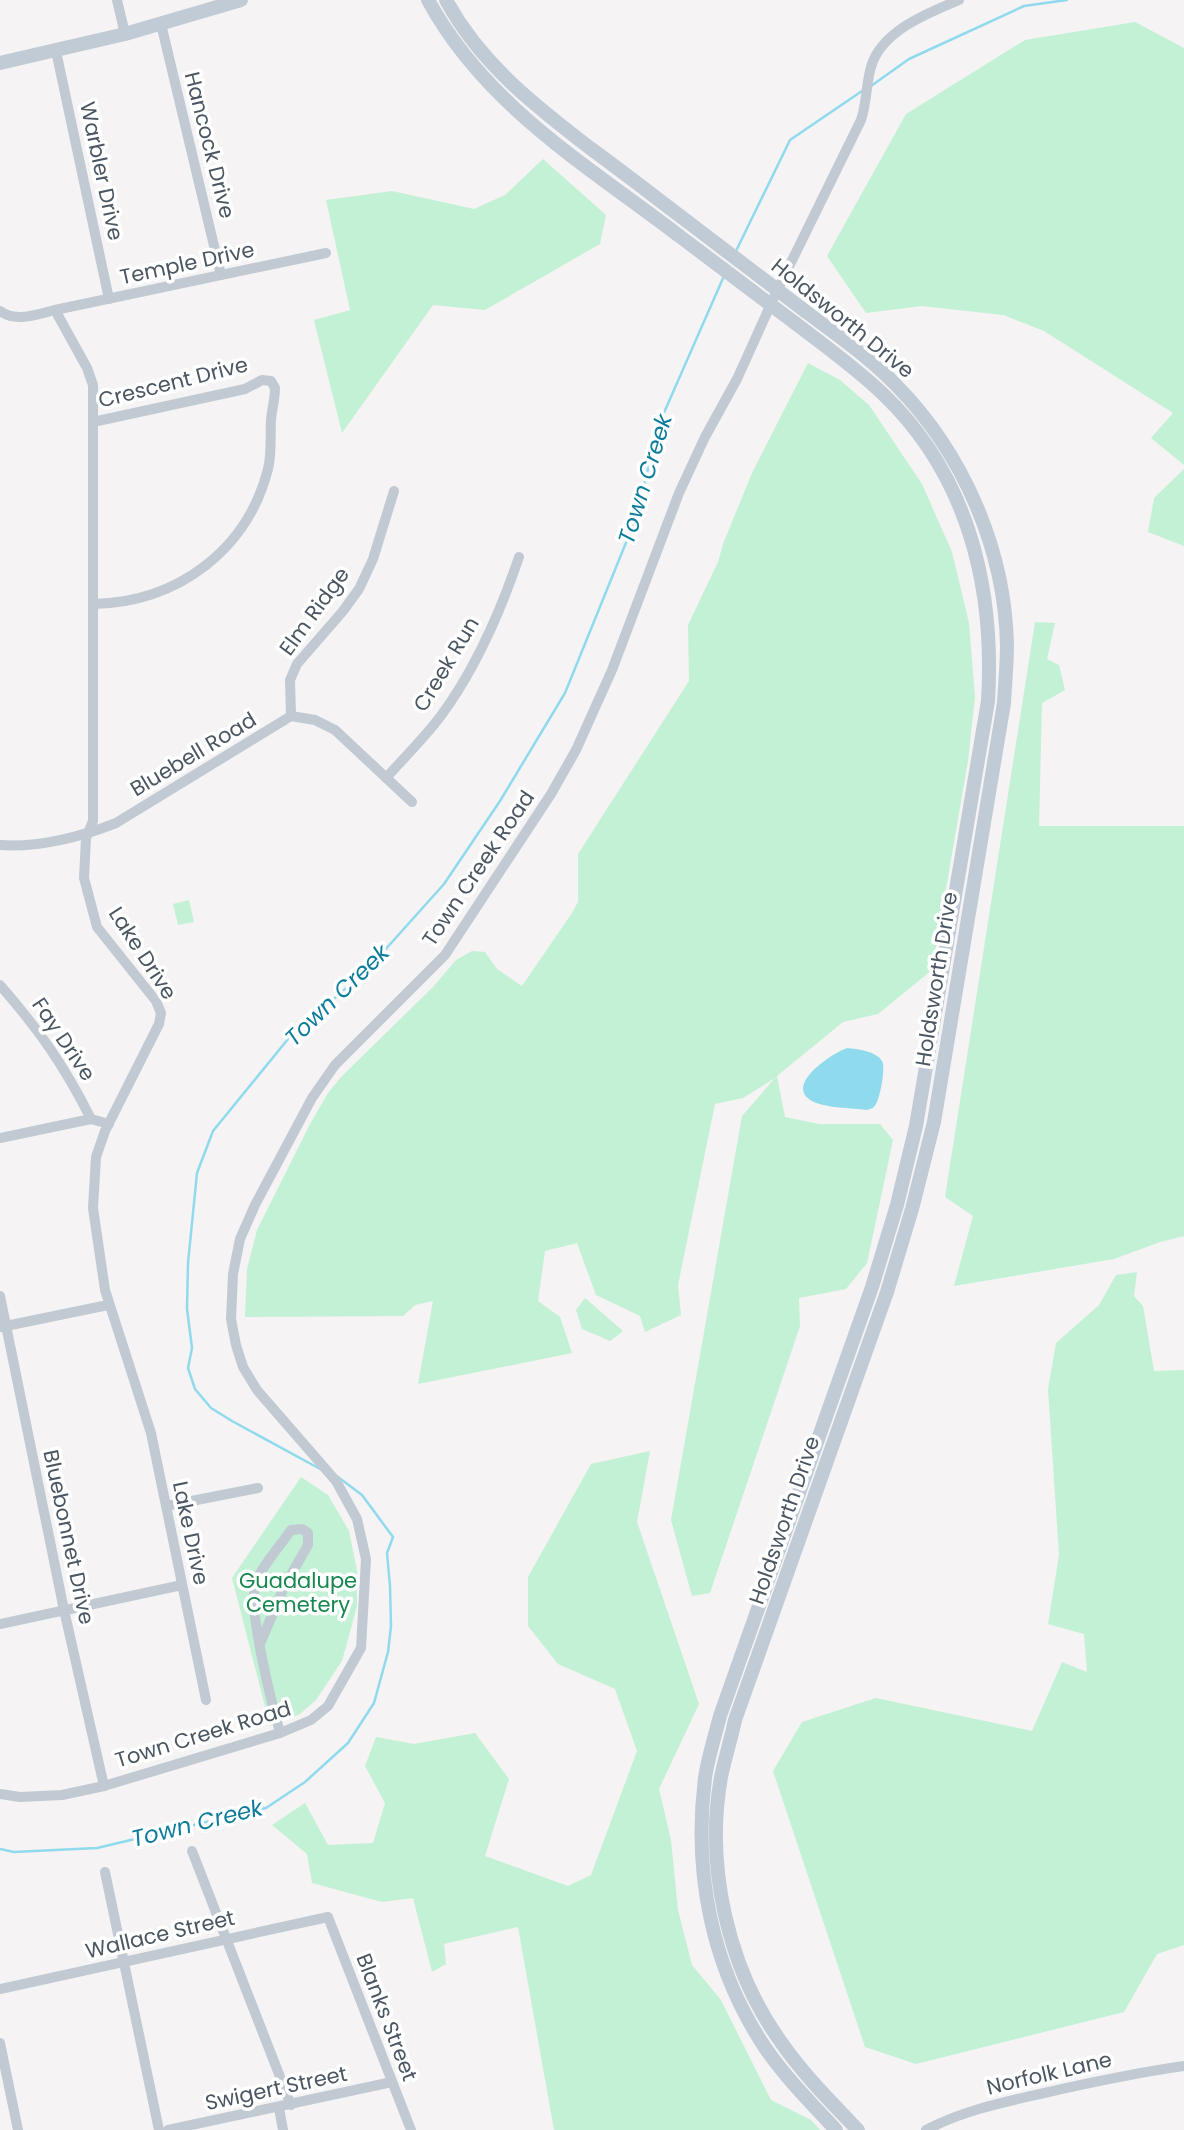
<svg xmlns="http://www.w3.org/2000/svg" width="1184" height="2130" font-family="Poppins,sans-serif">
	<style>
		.green { fill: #c3f1d5 }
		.water { fill: #90daee }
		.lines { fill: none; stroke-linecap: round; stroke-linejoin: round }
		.stream { stroke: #90daee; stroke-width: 2.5 }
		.minor { stroke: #c1cad2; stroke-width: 10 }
		.secondary { stroke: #c1cbd6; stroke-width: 14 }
		.secondary-bridge { stroke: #c1cbd6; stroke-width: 14 }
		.labels { text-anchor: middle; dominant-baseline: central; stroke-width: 7; stroke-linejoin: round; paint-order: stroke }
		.street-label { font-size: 21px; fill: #4a5661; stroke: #fff }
		.park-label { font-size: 21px; fill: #17864f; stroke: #fff }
		.water-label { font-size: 23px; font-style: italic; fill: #0c7c9b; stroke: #fff }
	</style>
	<rect width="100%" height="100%" fill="#f5f3f3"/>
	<g class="green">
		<path d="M 1135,22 L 1184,48 L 1184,465 L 1151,438 L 1173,413 L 1044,331 L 1003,315 L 922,306 L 866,313 L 827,256 L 906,114 L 1025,40 Z"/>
		<path d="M 543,159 L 606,215 L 600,244 L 485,310 L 433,305 L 342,433 L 314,320 L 350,310 L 326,200 L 392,191 L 474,209 L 505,195 Z"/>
		<path d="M 808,363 L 840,380 L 869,405 L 922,484 L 952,552 L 969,623 L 975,697 L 968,761 L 932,970 L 878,1014 L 843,1022 L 777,1076 L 785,1117 L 819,1124 L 880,1124 L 893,1140 L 867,1263 L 846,1289 L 799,1298 L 800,1326 L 710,1593 L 692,1596 L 671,1520 L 742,1116 L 775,1078 L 743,1098 L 715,1104 L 678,1285 L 681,1315 L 645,1332 L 640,1316 L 596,1295 L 577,1243 L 545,1251 L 538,1301 L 560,1317 L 572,1353 L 418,1384 L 433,1301 L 415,1305 L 403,1316 L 245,1317 L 247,1269 L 257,1230 L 310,1124 L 328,1093 L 341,1077 L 433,987 L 456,960 L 472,951 L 485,952 L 497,969 L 522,986 L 572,913 L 578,902 L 578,854 L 689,681 L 688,625 L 718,562 L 723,544 L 752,473 Z"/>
		<path d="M 1184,469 L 1184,546 L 1148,532 L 1154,498 Z"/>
		<path d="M 1035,622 L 1055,623 L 1047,659 L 1059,665 L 1065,690 L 1042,703 L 1039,826 L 1184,826 L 1184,1236 L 1160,1242 L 1114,1259 L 954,1286 L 973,1216 L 945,1197 Z"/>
		<path d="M 189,900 L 194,922 L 178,925 L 173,904 Z"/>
		<path d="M 1137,1272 L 1134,1296 L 1143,1306 L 1154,1371 L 1184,1370 L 1184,1945 L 1157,1954 L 1124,2012 L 916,2064 L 865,2047 L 773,1771 L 802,1722 L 876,1698 L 1032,1731 L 1062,1662 L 1087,1672 L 1084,1634 L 1048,1624 L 1059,1555 L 1048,1389 L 1056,1343 L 1099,1305 L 1116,1275 Z"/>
		<path d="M 585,1298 L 623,1331 L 610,1341 L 582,1329 L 576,1310 Z"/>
		<path d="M 650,1451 L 637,1522 L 699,1704 L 659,1789 L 671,1840 L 678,1910 L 692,1965 L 721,2000 L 771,2100 L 811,2120 L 820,2130 L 554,2130 L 518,1927 L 444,1944 L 446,1964 L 432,1972 L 413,1898 L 382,1902 L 312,1883 L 307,1854 L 272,1825 L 305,1803 L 328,1845 L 373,1843 L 385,1803 L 365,1766 L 376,1737 L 414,1744 L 475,1733 L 509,1779 L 485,1856 L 568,1886 L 591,1875 L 637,1751 L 615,1689 L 558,1664 L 528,1626 L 528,1577 L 591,1464 Z"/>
		<path d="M 301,1477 L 328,1495 L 349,1531 L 357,1570 L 357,1606 L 342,1661 L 316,1700 L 300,1714 L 270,1726 L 232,1578 Z"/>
	</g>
	<path class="water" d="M 847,1048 C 858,1049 876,1051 882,1061 C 886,1067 880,1098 876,1104 C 873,1109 872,1108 867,1110 C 853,1108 824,1108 812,1101 C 784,1085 831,1054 847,1048 Z"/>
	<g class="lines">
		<g class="stream">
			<path d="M 871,86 L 909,59 L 1024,6 L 1067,0"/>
			<path d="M 736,251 L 790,140 L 862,91"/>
			<path d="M 322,1470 L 232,1421 L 211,1408 L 195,1389 L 188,1368 L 192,1348 L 187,1309 L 188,1263 L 197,1173 L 213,1131 L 288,1039 L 367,970 L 444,884 L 500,801 L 565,693 L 636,518 L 659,424 L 724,276"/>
			<path d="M 0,1849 L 14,1852 L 97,1848 L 266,1808 L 305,1782 L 348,1743 L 374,1703 L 388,1652 L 391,1626 L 390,1586 L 387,1553 L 393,1537 L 362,1495 L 338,1477"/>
		</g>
		<g class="minor">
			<path d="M 117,0 L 125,34"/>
			<path d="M 161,24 L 221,275"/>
			<path d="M 56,51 L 109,299"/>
			<path d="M 55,310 L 326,253"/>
			<path d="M 0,311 C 15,323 38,314 55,310 L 87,368 L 93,385 L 93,821 L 86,838 L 84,878 L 97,927 L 156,1001 L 161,1013 L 159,1024 L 105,1131 L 96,1157 L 93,1208 L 105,1290 L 151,1433 L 206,1700"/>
			<path d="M 93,422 L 245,389 L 262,380 L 271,381 L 275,388 C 275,399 272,409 271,420 C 270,437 272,453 268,469 C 247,551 177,602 94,604"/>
			<path d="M 291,716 L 290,680 L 297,664 L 343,611 L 359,589 L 373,559 L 394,491"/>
			<path d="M 386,778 C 404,758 424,738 440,717 C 475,670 500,613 519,557"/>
			<path d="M 0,845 C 37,848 81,837 116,823 L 291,716 L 315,720 L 335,730 L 412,802"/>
			<path d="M 0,985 C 39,1030 64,1065 91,1119"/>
			<path d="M 0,1138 L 91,1119 L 109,1124"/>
			<path d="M 0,1296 L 64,1610 L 104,1786"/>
			<path d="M 1,1327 L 108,1305"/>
			<path d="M 166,1506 L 258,1488"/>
			<path d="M 0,1624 L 182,1585"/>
			<path d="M 260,1644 L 284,1587 L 308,1545 L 308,1533 L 302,1529 L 291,1530 C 281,1545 260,1568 255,1585 C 248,1610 272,1704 280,1733"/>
			<path d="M 0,1794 L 20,1797 L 62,1795 L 104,1786 L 280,1733 L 311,1720 L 328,1706 L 361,1648 L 366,1559 L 357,1519 L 336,1481 L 257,1390 L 243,1367 L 236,1345 L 231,1319 L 233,1274 L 240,1239 L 255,1205 L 312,1098 L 335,1065 L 445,955 L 551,794 L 576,750 L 612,670 L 679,493 L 705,437 L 737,379 L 775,295 L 861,120 C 867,102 866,84 871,67 C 881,31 928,13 959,0"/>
			<path d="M 192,1851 L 291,2105"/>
			<path d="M 105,1872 L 159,2130"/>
			<path d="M 0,1989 L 328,1917 L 411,2130"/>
			<path d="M 0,2043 L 18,2130"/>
			<path d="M 279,2108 L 283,2130"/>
			<path d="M 168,2130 L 392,2082"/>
			<path d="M 926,2130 C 962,2111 1000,2103 1040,2094 C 1088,2083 1135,2073 1184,2066"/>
		</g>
		<g class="secondary">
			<path d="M 428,0 C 485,105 585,164 678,235"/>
			<path d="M 446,0 C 480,63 534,105 590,148 C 623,172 655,197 688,222"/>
			<path d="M 0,63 L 125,34 L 241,0"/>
			<path d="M 805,311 C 836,334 869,357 896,385 C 963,453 1005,549 1007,645 C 1007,664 1005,684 1004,703 L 934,1122 L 912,1209 L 887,1292 L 735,1720 C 731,1739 725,1758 721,1777 C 705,1866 728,1969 781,2042 C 803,2074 831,2102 858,2130"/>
			<path d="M 795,323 C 825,346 856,368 883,394 C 968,475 995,587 988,701 L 916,1126 L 897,1205 L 872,1287 L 720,1716 C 715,1736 708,1757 705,1778 C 693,1873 712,1969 766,2049 C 786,2078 812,2104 836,2130"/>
		</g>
		<g class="secondary-bridge">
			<path d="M 688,222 L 805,311"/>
			<path d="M 678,235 L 795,323"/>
		</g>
	</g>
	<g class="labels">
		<g class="street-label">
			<text transform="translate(210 145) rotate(76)">Hancock Drive</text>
			<text transform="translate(102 171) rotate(78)">Warbler Drive</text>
			<text transform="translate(187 263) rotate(-12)">Temple Drive</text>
			<text transform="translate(843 318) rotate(39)">Holdsworth Drive</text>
			<text transform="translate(173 382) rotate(-14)">Crescent Drive</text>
			<text transform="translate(314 611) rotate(-54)">Elm Ridge</text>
			<text transform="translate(446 664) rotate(-59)">Creek Run</text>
			<text transform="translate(193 754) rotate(-31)">Bluebell Road</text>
			<text transform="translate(478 868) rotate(-56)">Town Creek Road</text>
			<text transform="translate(143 953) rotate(57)">Lake Drive</text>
			<text transform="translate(936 979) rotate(-81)">Holdsworth Drive</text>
			<text transform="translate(64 1039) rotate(56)">Fay Drive</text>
			<text transform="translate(784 1520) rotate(-71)">Holdsworth Drive</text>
			<text transform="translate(191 1533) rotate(78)">Lake Drive</text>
			<text transform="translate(69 1537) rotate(78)">Bluebonnet Drive</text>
			<text transform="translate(203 1734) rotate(-17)">Town Creek Road</text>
			<text transform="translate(160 1934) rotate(-13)">Wallace Street</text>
			<text transform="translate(387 2017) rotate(69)">Blanks Street</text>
			<text transform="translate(1049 2073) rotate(-13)">Norfolk Lane</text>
			<text transform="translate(276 2088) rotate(-12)">Swigert Street</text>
		</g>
		<g class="park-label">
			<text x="298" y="1580">Guadalupe<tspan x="298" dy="24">Cemetery</tspan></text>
		</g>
		<g class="water-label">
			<text transform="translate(645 479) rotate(-73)">Town Creek</text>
			<text transform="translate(337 995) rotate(-44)">Town Creek</text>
			<text transform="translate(197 1823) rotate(-14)">Town Creek</text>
		</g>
	</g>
</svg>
